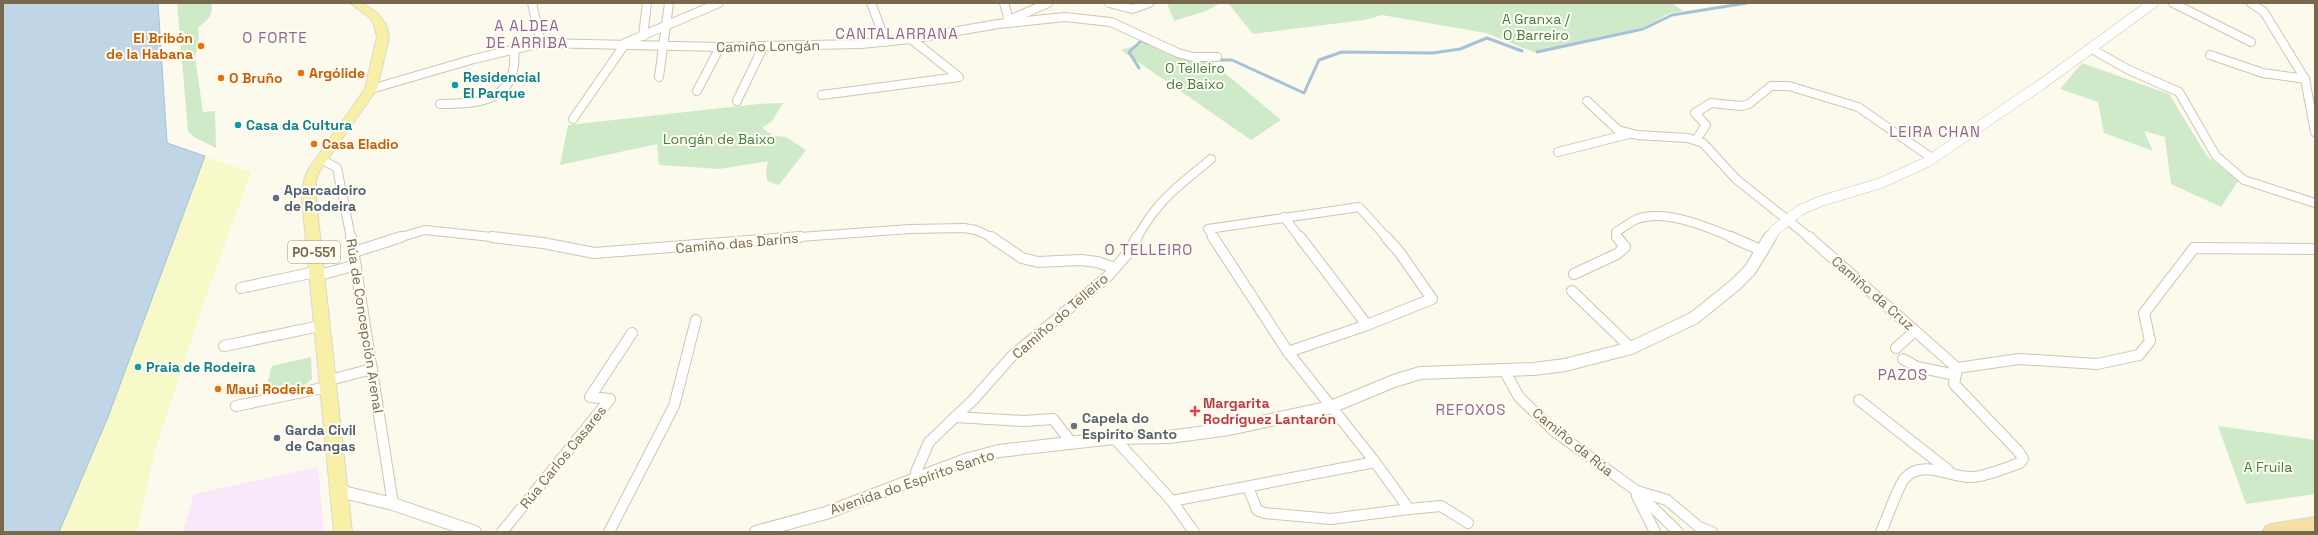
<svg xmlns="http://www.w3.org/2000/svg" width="2318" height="535" font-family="'Space Grotesk',sans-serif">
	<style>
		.education { fill: #f8e8f9 }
		.green { fill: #ceeac9 }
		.sand { fill: #f7fac8 }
		.water { fill: #c0d6e6; stroke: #a6c2d8 }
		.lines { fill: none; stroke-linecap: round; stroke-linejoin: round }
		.stream { stroke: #a6c2d8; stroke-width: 3 }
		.minor-far1-casing { stroke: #cfc6b0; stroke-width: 10 }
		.minor-casing { stroke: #cfc6b0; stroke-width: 12 }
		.tertiary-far1-casing { stroke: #cfc6b0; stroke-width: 11 }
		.tertiary-casing { stroke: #cfc6b0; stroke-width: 14 }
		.primary-casing { stroke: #dcd8d1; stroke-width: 2 }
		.trunk-casing { stroke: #dcd8d1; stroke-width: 2 }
		.minor-far1 { stroke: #fff; stroke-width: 8 }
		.minor { stroke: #fff; stroke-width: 10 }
		.tertiary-far1 { stroke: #fff; stroke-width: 10 }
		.tertiary { stroke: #fff; stroke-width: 12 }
		.primary { fill: #f8f0a7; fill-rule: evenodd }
		.trunk { fill: #f6e0a6; fill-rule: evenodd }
		.food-dot { fill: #e8710a; stroke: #fffdf2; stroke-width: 1.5 }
		.culture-dot { fill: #0f9aa8; stroke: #fffdf2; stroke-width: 1.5 }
		.service-dot { fill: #5c6f8a; stroke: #fffdf2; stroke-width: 1.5 }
		.health-dot { fill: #e0444e; stroke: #fffdf2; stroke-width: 1.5 }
		.worship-dot { fill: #6b7280; stroke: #fffdf2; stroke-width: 1.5 }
		.labels { text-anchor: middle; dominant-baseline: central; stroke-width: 4; stroke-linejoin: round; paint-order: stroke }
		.shield { fill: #fffdf2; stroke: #a0957f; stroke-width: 1 }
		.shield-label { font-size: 13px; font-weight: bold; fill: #78684e }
		.park-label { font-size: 14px; fill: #477d46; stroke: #fffdf2 }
		.food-label { font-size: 14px; font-weight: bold; fill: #c56008; stroke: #fffdf2; text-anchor: start }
		.street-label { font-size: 14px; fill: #78684e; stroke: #fffdf2 }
		.culture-label { font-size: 14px; font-weight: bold; fill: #0d838f; stroke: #fffdf2; text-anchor: start }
		.service-label { font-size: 14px; font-weight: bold; fill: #4e5e75; stroke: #fffdf2; text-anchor: start }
		.health-label { font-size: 14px; font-weight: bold; fill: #be3a42; stroke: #fffdf2; text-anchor: start }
		.worship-label { font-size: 14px; font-weight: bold; fill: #5b616d; stroke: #fffdf2; text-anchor: start }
		.neighbourhood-label { font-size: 15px; letter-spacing: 1px; fill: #906693; stroke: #fffdf2 }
	</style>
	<rect width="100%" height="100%" fill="#fcfaec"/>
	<path class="education" d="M 318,467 L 324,532 L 183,532 L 194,494 Z"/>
	<g class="green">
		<path d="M 177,3 L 211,3 C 215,15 206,21 198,28 L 199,38 L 195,58 L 203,112 L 215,111 L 216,148 L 194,137 L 188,131 Z"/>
		<path d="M 1167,3 L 1221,3 L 1206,11 L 1174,21 Z"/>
		<path d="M 1228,3 L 1672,3 L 1683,11 L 1670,13 L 1644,27 L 1533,52 L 1486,33 L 1382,15 L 1364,20 L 1253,34 Z"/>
		<path d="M 1151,41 L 1206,57 L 1281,120 L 1251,140 L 1121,50 Z"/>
		<path d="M 2082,63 L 2169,94 L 2207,156 L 2238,181 L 2221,207 L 2171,184 L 2165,137 L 2144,131 L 2153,151 L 2104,133 L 2098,102 L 2060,89 Z"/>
		<path d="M 783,103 L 772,121 L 762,128 L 774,136 L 786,137 L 806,150 L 779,185 L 767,181 L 766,170 L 768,161 L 719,169 L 659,165 L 657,144 L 560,165 L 568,125 L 758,104 Z"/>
		<path d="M 311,357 L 312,379 L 303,386 L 265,393 L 272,366 Z"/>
		<path d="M 2218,426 L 2315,440 L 2315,494 L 2246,504 Z"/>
	</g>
	<path class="sand" d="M 183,149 L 251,172 L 202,308 L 155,450 L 137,532 L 24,532 Z"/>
	<path class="water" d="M 3,3 L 158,3 L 167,143 L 205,156 L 108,417 L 59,532 L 3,532 Z"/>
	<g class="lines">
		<g class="stream">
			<path d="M 1537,52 L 1643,29 L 1672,15 L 1747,3"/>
			<path d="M 1216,60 L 1232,60 L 1304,93 L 1319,60 L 1342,52 L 1433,53 L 1460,49 L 1487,38 L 1522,51"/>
			<path d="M 1139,68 L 1129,52 L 1141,41 L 1150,44"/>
		</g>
		<defs>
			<g id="minor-far1">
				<path d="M 532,3 L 541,43"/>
				<path d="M 871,3 L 886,42"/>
				<path d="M 1004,3 L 1009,20"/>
				<path d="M 1109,3 L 1132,9 L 1149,3"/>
				<path d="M 2173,3 L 2251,42"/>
				<path d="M 2251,3 L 2264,12 L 2305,79 L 2315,132"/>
				<path d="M 1007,21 L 1048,3"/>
				<path d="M 643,36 L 647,3"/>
				<path d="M 625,43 L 719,3"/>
				<path d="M 2090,48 L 2129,70 L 2179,92 L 2216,156 L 2244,180 L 2315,203"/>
				<path d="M 2210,55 L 2263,73 L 2305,79"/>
				<path d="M 659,77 L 669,3"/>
				<path d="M 371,89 L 474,59 L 541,43 L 720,47 L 861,44 L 911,39 L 998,24 L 1065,17 L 1111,22 L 1178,53 L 1193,57 L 1217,57"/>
				<path d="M 697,91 L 720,47"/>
				<path d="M 822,95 L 959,77 L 911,39"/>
				<path d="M 737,101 L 763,47"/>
				<path d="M 1587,101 L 1618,130 L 1637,135 L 1688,138 L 1703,143 L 1736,179 L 1810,238"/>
				<path d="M 440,104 C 483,104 519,100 514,48"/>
				<path d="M 573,119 L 625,44"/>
				<path d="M 1696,140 L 1706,125 L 1695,113 L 1711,103 L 1741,106 L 1749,104 L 1771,86 L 1789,86 L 1858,107 L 1932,158"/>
				<path d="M 1558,152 L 1629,134"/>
				<path d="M 321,159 L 337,168 L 351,238"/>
				<path d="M 1284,217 L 1300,238"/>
				<path d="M 398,238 L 425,230 L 501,238"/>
				<path d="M 786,238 L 910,229 L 964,228 L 976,230 L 993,238"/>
				<path d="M 1137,238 C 1157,200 1179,186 1211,159"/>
				<path d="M 1214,238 L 1208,229 L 1359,207 L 1387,238"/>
				<path d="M 1617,238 L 1616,232 C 1623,228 1630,222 1637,219 C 1666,209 1707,227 1734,238"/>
			</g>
			<g id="minor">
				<path d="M 351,237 L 393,504"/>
				<path d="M 492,237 L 543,243 L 594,253 L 800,237"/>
				<path d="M 991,237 L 1022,258 L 1038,262 L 1081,260 L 1097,262 L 1115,268"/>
				<path d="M 1213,237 L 1288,352"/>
				<path d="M 1300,237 L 1367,325"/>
				<path d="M 1731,237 L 1763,251"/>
				<path d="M 1809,237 L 1957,368"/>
				<path d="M 354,252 L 401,237"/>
				<path d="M 1574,274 L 1617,254 L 1625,247 L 1617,237"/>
				<path d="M 316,276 L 356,265"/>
				<path d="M 241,288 L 315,272"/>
				<path d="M 1572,291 L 1631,348"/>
				<path d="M 224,346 L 320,326"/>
				<path d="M 1896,348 L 1915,331"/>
				<path d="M 1288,352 L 1367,325 L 1432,299 L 1400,253 L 1386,237"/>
				<path d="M 1903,359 L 1917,367 L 1956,375"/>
				<path d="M 1957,368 L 2019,359 L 2097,364 L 2139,355 L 2150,341 L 2144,313 L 2194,248 L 2312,249"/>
				<path d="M 1504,370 L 1519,397 L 1554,431 L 1634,489 L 1678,532"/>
				<path d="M 326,381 L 372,369"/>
				<path d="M 1859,400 L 1948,470"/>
				<path d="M 236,406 L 327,387"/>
				<path d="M 955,417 L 1024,421 L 1053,419 L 1072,443"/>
				<path d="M 1114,438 L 1172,501 L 1194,532"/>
				<path d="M 919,479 L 916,472 L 929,442 L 974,399 L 1012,356 L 1108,276 L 1130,251 L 1137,237"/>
				<path d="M 1248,487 L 1257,510 L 1264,513 L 1331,519 L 1409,509 L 1375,462 L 1288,352"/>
				<path d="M 1637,491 L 1667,500 L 1699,527 L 1712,532"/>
				<path d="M 1637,496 L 1655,532"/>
				<path d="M 1172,501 L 1375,462"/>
				<path d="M 1409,509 L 1441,506 L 1468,523"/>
				<path d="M 502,532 L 610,399 L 590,397 L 632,333"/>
				<path d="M 609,532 L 674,406 L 696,320"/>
				<path d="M 1881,532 C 1886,521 1898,486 1905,478 C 1923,458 1953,479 1973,477 C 1988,476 2005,468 2020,463 L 2023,459 L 2019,452 L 1954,384 L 1957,368"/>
			</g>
			<path id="tertiary-far1" d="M 1770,238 L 1775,230 L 1800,210 L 1821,201 L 1881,183 L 1927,162 L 2039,86 L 2153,3"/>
			<g id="tertiary">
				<path d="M 339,491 L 393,504 L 475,532"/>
				<path d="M 756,532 L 826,513 L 965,460 L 999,451 L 1114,438 L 1169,437 L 1229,429 L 1331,407 L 1394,381 L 1420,373 L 1534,369 L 1565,365 L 1631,348 L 1694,318 L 1735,285 L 1750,270 L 1770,237"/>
			</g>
			<path id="primary" d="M 350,3 L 362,3 L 377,13 L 386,24 L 389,37 L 377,89 L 320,170 L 316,180 L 316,199 L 352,532 L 334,532 L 302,199 L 304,180 L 308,170 L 365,89 L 377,37 L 374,24 L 369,17 Z"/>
			<path id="trunk" d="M 2315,517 L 2315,532 L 2262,532 L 2265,527 L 2271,524 Z"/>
		</defs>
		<use href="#minor-far1" class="minor-far1-casing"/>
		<use href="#minor" class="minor-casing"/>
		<use href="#tertiary-far1" class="tertiary-far1-casing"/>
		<use href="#tertiary" class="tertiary-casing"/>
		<use href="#primary" class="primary-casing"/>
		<use href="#trunk" class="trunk-casing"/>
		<use href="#minor-far1" class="minor-far1"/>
		<use href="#minor" class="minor"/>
		<use href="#tertiary-far1" class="tertiary-far1"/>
		<use href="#tertiary" class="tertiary"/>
		<use href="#primary" class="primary"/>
		<use href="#trunk" class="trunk"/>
	</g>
	<g class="food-dot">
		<circle cx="201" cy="46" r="4"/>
		<circle cx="301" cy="73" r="4"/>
		<circle cx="221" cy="78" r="4"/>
		<circle cx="314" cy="144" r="4"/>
		<circle cx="218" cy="389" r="4"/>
	</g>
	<g class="culture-dot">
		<circle cx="455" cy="85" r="4"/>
		<circle cx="238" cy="125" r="4"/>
		<circle cx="138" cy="367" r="4"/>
	</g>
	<g class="service-dot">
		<circle cx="276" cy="198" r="4"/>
		<circle cx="277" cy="438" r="4"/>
	</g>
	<path class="health-dot" d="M1193 405h4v4h4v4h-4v4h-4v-4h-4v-4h4z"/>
	<circle class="worship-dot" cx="1074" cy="426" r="4"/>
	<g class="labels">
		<rect class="shield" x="288" y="241" width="52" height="22" rx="3"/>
		<g class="shield-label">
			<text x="314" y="252">PO-551</text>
		</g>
		<g class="park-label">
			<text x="1536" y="19">A Granxa /<tspan x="1536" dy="16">O Barreiro</tspan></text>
			<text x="1195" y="68">O Telleiro<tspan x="1195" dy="16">de Baixo</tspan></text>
			<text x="719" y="139">Longán de Baixo</text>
			<text x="2268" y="467">A Fruila</text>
		</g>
		<g class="food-label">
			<text x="193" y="38" text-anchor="end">El Bribón<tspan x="193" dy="16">de la Habana</tspan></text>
			<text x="309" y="73">Argólide</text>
			<text x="229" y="78">O Bruño</text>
			<text x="322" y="144">Casa Eladio</text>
			<text x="226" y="389">Maui Rodeira</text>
		</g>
		<g class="street-label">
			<text transform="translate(768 46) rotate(-1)">Camiño Longán</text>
			<text transform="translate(737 243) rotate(-5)">Camiño das Daríns</text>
			<text transform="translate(1873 293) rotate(41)">Camiño da Cruz</text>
			<text transform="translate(1060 316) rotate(-41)">Camiño do Telleiro</text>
			<text transform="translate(365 326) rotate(81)">Rúa de Concepción Arenal</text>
			<text transform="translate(1573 442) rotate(39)">Camiño da Rúa</text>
			<text transform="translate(563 457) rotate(-51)">Rúa Carlos Casares</text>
			<text transform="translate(912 482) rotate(-19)">Avenida do Espírito Santo</text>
		</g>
		<g class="culture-label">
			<text x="463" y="77">Residencial<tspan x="463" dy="16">El Parque</tspan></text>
			<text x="246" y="125">Casa da Cultura</text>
			<text x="146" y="367">Praia de Rodeira</text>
		</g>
		<g class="service-label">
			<text x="284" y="190">Aparcadoiro<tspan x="284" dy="16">de Rodeira</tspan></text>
			<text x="285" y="430">Garda Civil<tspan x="285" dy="16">de Cangas</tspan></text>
		</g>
		<g class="health-label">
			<text x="1203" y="403">Margarita<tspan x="1203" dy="16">Rodríguez Lantarón</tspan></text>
		</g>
		<g class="worship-label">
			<text x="1082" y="418">Capela do<tspan x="1082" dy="16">Espiríto Santo</tspan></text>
		</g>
		<g class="neighbourhood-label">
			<text x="527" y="25">A ALDEA<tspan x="527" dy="17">DE ARRIBA</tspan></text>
			<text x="897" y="33">CANTALARRANA</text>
			<text x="275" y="37">O FORTE</text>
			<text x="1935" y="131">LEIRA CHAN</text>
			<text x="1149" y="249">O TELLEIRO</text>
			<text x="1903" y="374">PAZOS</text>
			<text x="1471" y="409">REFOXOS</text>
		</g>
	</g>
	<rect width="2318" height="535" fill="none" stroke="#78684e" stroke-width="8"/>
</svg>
